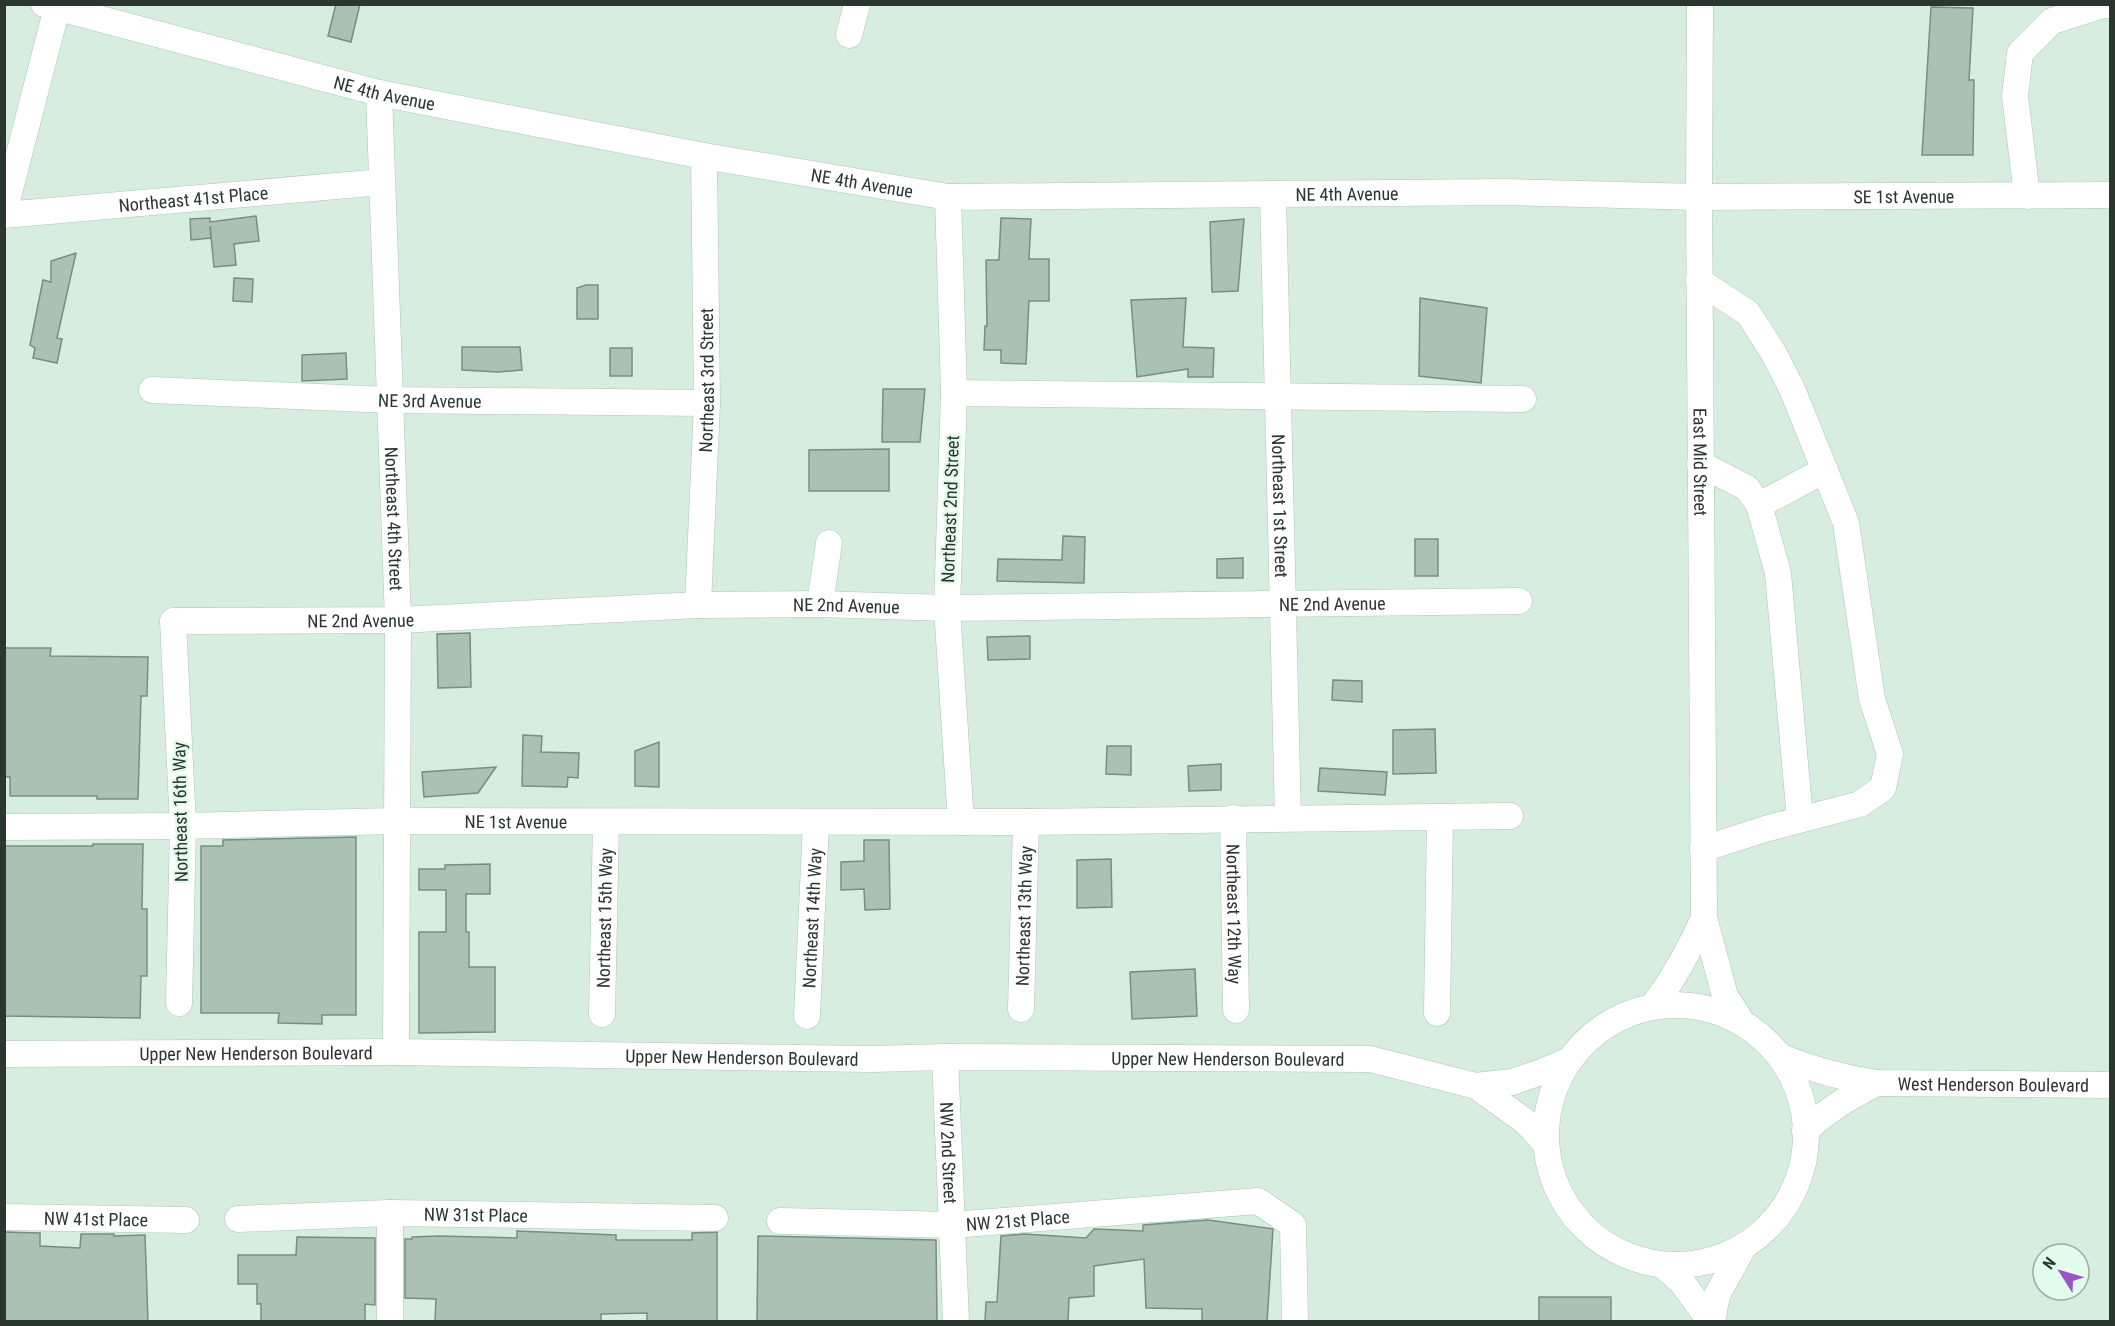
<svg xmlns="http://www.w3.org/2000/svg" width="2115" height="1326" font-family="'Roboto Condensed',sans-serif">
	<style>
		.building { fill: #aac1b4; stroke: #788e81; stroke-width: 1.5 }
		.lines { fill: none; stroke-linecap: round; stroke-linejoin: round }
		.minor-casing { stroke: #afc6b8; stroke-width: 27 }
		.minor { stroke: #fff; stroke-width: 26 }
		.labels { text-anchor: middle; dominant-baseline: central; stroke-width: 5; stroke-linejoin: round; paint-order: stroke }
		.street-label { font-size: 18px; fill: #2c3630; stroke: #e3fbec }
	</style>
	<rect width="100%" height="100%" fill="#d6eddf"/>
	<g class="building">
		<path d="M 336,4 L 360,4 L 351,42 L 328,36 Z"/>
		<path d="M 1931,7 L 1973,8 L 1969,80 L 1974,80 L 1973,155 L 1922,155 Z"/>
		<path d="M 256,216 L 259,241 L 234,244 L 236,265 L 214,267 L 210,226 L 211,238 L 191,240 L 190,219 L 210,218 L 210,222 Z"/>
		<path d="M 1001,218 L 1031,219 L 1029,259 L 1049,259 L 1049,301 L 1029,301 L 1026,364 L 1001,363 L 1001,350 L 984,350 L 985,326 L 987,326 L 986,260 L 999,260 Z"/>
		<path d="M 1244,219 L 1238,291 L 1212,292 L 1210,222 Z"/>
		<path d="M 76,253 L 57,338 L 62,339 L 57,363 L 33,358 L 35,348 L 30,345 L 43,280 L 51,282 L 51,261 Z"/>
		<path d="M 234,278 L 253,279 L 252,302 L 233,301 Z"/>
		<path d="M 586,285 L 598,285 L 598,319 L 577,319 L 577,288 Z"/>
		<path d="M 1186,298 L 1183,347 L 1214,348 L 1213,377 L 1188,377 L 1188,369 L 1137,377 L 1131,300 Z"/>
		<path d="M 1420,298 L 1487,308 L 1481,383 L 1419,376 Z"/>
		<path d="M 462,347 L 520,347 L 522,370 L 498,372 L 462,370 Z"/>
		<rect x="610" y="348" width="22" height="28"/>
		<path d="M 346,353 L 347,379 L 302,381 L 302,355 Z"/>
		<path d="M 883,389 L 925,389 L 920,442 L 882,442 Z"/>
		<path d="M 889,449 L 889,491 L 809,491 L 809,450 Z"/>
		<path d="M 1063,536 L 1085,537 L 1084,583 L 997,581 L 998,559 L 1062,560 Z"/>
		<rect x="1415" y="539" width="23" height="37"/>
		<path d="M 1243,558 L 1243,578 L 1217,578 L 1217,559 Z"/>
		<path d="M 470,633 L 471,687 L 438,688 L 437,634 Z"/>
		<path d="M 1030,636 L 1030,659 L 988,660 L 987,637 Z"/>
		<path d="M 4,648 L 51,648 L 50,656 L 148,657 L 147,696 L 141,696 L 138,799 L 97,799 L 97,796 L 10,796 L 10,777 L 4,777 Z"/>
		<path d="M 1333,680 L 1362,681 L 1362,702 L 1332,700 Z"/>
		<path d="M 1435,729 L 1436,773 L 1393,774 L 1393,730 Z"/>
		<path d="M 523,735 L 542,736 L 541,752 L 579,753 L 578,778 L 568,777 L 567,787 L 522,786 Z"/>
		<path d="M 659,742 L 659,787 L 635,786 L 635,751 Z"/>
		<path d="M 1107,746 L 1131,746 L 1131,775 L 1106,774 Z"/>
		<path d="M 1221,764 L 1221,790 L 1189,791 L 1188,766 Z"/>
		<path d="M 496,767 L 478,793 L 424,797 L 422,772 Z"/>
		<path d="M 1320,768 L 1387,772 L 1385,795 L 1318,791 Z"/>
		<path d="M 356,837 L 356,1015 L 322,1015 L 322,1024 L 278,1023 L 279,1013 L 201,1013 L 201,846 L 223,846 L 223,840 Z"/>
		<path d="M 864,840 L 889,840 L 890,909 L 865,910 L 864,889 L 841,890 L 841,862 L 864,861 Z"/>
		<path d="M 93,844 L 143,844 L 142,909 L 147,909 L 147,976 L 141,976 L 140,1018 L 4,1016 L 4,846 L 93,846 Z"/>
		<path d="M 1111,859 L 1112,907 L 1077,908 L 1077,860 Z"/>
		<path d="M 490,864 L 490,894 L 466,894 L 466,932 L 469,932 L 469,967 L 495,967 L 495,1032 L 419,1033 L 419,932 L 446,932 L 446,890 L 419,890 L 419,869 L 445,869 L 445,865 Z"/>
		<path d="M 1195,969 L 1197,1016 L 1132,1019 L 1130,972 Z"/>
		<path d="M 1208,1220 L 1273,1229 L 1267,1322 L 1202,1322 L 1202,1309 L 1146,1308 L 1144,1259 L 1094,1266 L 1094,1296 L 1069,1298 L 1068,1322 L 985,1322 L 986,1302 L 997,1302 L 1001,1236 L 1024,1234 L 1086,1238 L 1094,1229 L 1143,1231 L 1143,1225 Z"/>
		<path d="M 517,1231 L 616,1235 L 616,1240 L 692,1240 L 692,1233 L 717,1232 L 717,1322 L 647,1322 L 647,1313 L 601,1314 L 601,1322 L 435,1322 L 436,1299 L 405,1298 L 405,1239 L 412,1239 L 412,1237 L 439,1236 L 517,1238 Z"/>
		<path d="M 4,1232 L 40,1233 L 40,1246 L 80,1248 L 81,1234 L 114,1234 L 114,1236 L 145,1235 L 148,1322 L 4,1322 Z"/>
		<path d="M 758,1236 L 936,1240 L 937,1322 L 757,1322 Z"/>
		<path d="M 297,1237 L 375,1238 L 375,1305 L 365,1304 L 365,1322 L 261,1322 L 261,1304 L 257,1304 L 257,1284 L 238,1284 L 238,1255 L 296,1255 Z"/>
		<rect x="1539" y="1297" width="72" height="25"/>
	</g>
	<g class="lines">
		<defs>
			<g id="minor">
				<path id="s1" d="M 44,4 L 379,93 L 704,156 L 948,197 L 1507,192 L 1699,197 L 2110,195"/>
				<path id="s2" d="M 1700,4 L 1699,197 L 1704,918 L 1725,996 L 1742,1022"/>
				<path d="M 849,35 L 857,4"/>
				<path id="s3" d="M 379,93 L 398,620 L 396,1052"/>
				<path id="s4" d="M 1273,194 L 1288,818"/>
				<path d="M 2027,196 L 2015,96 L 2020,53 L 2052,21 L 2103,5 L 2110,5"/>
				<path d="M 948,197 L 954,393 L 947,608 L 961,822"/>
				<path d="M 4,212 L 58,4"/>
				<path id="s5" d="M 4,215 L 382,182"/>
				<path d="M 1699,281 L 1748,313 L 1773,352 L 1792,389 L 1846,523 L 1872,699 L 1890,754 L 1883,788 L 1860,804 L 1765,829 L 1703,849"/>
				<path id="s6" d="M 152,390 L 389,400 L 707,403"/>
				<path d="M 954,393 L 1523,399"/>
				<path d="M 1700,464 L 1747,488 L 1759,505 L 1778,573 L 1800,819"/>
				<path d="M 1759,505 L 1825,470"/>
				<path d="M 820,604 L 829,543"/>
				<path id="s7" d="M 698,605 L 707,403 L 704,156"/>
				<path id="s8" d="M 1233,818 L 1236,1010"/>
				<path id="s9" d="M 4,827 L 183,826 L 397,821 L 1026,822 L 1510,816"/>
				<path id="s10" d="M 179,1003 L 183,826 L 173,621 L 398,620 L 698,605 L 820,604 L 947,608 L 1519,601"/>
				<circle cx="1676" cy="1135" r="130"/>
				<path d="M 1652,1007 C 1674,979 1689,950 1704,918"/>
				<path id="s11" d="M 1021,1009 L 1026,822"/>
				<path d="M 1437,1013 L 1440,817"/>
				<path id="s12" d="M 602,1014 L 606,822"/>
				<path id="s13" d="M 807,1016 L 816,822"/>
				<path id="s14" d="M 4,1054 L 396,1052 L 872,1059 L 945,1057 L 1370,1059 L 1476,1086 L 1512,1082 L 1544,1071 L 1570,1060"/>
				<path id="s15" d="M 945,1057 L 956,1322"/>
				<path id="s16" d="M 1781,1057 C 1813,1070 1843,1078 1877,1083 L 2110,1085"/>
				<path d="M 1476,1086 L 1526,1122 L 1546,1144"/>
				<path d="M 1805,1131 C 1827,1110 1850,1096 1877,1083"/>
				<path id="s17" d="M 4,1217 L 186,1220"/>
				<path id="s18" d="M 238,1219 L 390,1213 L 715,1218"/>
				<path id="s19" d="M 780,1221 L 952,1225 L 1258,1201 L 1293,1225 L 1295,1322"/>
				<path d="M 1662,1265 L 1681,1281 L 1711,1322"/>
				<path d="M 390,1322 L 390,1213"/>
				<path d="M 1712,1322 L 1717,1295 L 1744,1246"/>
			</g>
		</defs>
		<use href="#minor" class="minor-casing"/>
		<use href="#minor" class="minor"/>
	</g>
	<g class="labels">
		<g class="street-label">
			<text stroke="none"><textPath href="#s1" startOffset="352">NE 4th Avenue</textPath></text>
			<text stroke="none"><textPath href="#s1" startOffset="838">NE 4th Avenue</textPath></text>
			<text stroke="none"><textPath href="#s1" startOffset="1324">NE 4th Avenue</textPath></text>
			<text stroke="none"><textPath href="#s1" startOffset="1881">SE 1st Avenue</textPath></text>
			<text stroke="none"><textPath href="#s5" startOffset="190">Northeast 41st Place</textPath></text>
			<text stroke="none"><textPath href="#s7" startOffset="225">Northeast 3rd Street</textPath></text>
			<text stroke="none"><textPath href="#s6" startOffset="278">NE 3rd Avenue</textPath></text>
			<text stroke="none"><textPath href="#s2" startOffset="458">East Mid Street</textPath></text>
			<text stroke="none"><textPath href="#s4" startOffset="312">Northeast 1st Street</textPath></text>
			<text transform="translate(950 509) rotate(-88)">Northeast 2nd Street</text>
			<text stroke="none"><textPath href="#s3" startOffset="426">Northeast 4th Street</textPath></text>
			<text stroke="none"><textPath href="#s10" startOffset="1542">NE 2nd Avenue</textPath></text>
			<text stroke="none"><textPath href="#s10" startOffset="1056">NE 2nd Avenue</textPath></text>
			<text stroke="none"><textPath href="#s10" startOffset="570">NE 2nd Avenue</textPath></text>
			<text transform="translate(180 812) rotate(-91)">Northeast 16th Way</text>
			<text stroke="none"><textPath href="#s9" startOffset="512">NE 1st Avenue</textPath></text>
			<text stroke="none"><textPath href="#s8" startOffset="96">Northeast 12th Way</textPath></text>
			<text stroke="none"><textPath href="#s11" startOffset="93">Northeast 13th Way</textPath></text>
			<text stroke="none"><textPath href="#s12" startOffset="96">Northeast 15th Way</textPath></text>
			<text stroke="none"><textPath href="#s13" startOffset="98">Northeast 14th Way</textPath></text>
			<text stroke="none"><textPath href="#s14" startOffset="252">Upper New Henderson Boulevard</textPath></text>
			<text stroke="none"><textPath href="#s14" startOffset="738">Upper New Henderson Boulevard</textPath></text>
			<text stroke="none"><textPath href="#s14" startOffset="1224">Upper New Henderson Boulevard</textPath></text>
			<text stroke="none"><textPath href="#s16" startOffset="216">West Henderson Boulevard</textPath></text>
			<text stroke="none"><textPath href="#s15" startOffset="96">NW 2nd Street</textPath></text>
			<text stroke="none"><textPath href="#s18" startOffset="238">NW 31st Place</textPath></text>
			<text stroke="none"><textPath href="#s17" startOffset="92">NW 41st Place</textPath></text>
			<text stroke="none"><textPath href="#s19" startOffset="238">NW 21st Place</textPath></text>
		</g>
	</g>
	<rect width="2115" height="1326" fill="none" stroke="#2c3630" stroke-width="12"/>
	<g transform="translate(2061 1272) rotate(307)"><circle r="28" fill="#e3fbec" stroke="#9aaca1" stroke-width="1.5"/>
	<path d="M0-4.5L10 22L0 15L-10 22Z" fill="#9a54c9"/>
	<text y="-9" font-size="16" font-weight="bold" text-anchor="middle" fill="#2c3630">N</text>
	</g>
</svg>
